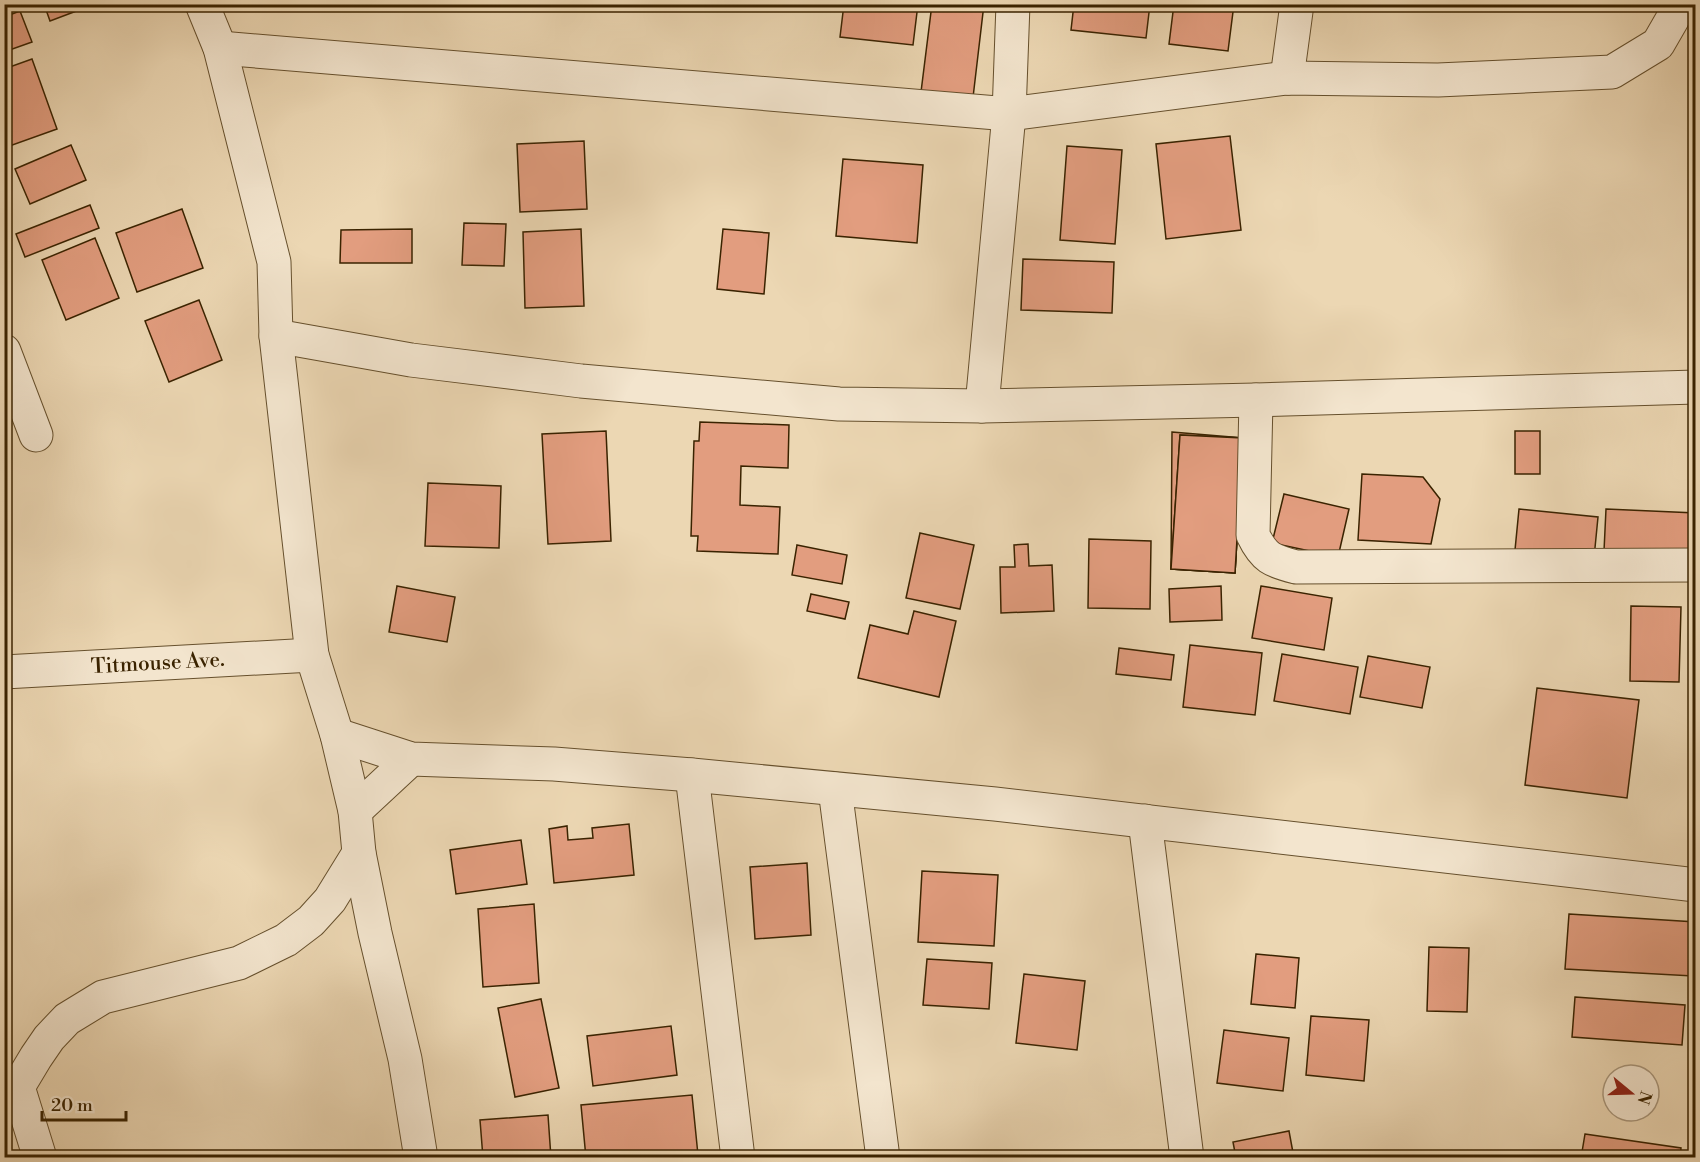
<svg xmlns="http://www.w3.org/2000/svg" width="1700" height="1162" font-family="'Libre Bodoni',serif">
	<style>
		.building { fill: #e29d7f; stroke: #3a2300; stroke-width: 1.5 }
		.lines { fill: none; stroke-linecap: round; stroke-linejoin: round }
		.street-casing { stroke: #66502d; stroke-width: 35 }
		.street { stroke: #f3e5ce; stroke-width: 33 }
		.labels { text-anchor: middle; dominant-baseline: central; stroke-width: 5; stroke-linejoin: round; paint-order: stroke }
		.street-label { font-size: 21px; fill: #3a2300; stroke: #f3e5ce }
	</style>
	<rect width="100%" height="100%" fill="#ecd7b3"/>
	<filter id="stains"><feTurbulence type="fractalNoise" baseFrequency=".00333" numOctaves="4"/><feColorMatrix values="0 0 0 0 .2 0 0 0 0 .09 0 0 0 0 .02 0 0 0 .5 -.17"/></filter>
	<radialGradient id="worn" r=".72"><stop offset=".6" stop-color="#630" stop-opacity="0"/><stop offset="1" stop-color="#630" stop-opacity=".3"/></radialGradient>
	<g class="building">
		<path d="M 44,4 L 95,4 L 50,21 Z"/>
		<path d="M 844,4 L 918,4 L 913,45 L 840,37 Z"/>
		<path d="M 932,4 L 984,4 L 972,106 L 920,100 Z"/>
		<path d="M 1074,4 L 1150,4 L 1146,38 L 1071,30 Z"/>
		<path d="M 1174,4 L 1234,4 L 1228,51 L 1169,44 Z"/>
		<path d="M 20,11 L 32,42 L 4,52 L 4,17 Z"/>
		<path d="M 32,59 L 57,129 L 4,148 L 4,111 L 6,110 L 4,105 L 4,69 Z"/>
		<path d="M 1230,136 L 1241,230 L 1166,239 L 1156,144 Z"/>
		<path d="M 584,141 L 587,209 L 520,212 L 517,144 Z"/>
		<path d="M 71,145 L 86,180 L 30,204 L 15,169 Z"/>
		<path d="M 1067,146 L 1122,150 L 1115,244 L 1060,240 Z"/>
		<path d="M 843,159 L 923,165 L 917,243 L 836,236 Z"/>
		<path d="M 90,205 L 99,228 L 25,257 L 16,234 Z"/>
		<path d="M 182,209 L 203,268 L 137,292 L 116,233 Z"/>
		<path d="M 464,223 L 506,224 L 504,266 L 462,265 Z"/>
		<path d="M 412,229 L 412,263 L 340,263 L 341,230 Z"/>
		<path d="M 581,229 L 584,306 L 525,308 L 523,232 Z"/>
		<path d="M 723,229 L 769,233 L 764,294 L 717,289 Z"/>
		<path d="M 95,238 L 119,298 L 66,320 L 42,260 Z"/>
		<path d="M 1023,259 L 1114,262 L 1112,313 L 1021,310 Z"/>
		<path d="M 199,300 L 222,360 L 169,382 L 145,321 Z"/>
		<path d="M 700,422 L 789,425 L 788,468 L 741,466 L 740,505 L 780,507 L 778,554 L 697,551 L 698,536 L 691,536 L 694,441 L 699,441 Z"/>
		<path d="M 606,431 L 611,541 L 548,544 L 542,434 Z"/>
		<rect x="1515" y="431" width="25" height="43"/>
		<path d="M 1172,432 L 1243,438 L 1235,573 L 1171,569 Z"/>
		<path d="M 1180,435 L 1243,438 L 1235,573 L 1171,569 Z"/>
		<path d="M 1180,435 L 1243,438 L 1235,573 L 1171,569 Z"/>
		<path d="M 1362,474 L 1423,477 L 1440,499 L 1431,544 L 1358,540 Z"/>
		<path d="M 428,483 L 501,486 L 499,548 L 425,546 Z"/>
		<path d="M 1284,494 L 1349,509 L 1338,557 L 1272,543 Z"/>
		<path d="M 1519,509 L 1598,517 L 1594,558 L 1515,550 Z"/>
		<path d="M 1606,509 L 1696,513 L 1696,555 L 1604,551 Z"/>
		<path d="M 920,533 L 974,545 L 960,609 L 906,598 Z"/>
		<path d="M 1089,539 L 1151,541 L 1150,609 L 1088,608 Z"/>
		<path d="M 1028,544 L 1029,566 L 1052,565 L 1054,611 L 1001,613 L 1000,567 L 1015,567 L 1014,545 Z"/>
		<path d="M 797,545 L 847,555 L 842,584 L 792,575 Z"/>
		<path d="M 397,586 L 455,597 L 447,642 L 389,632 Z"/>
		<path d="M 1221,586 L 1222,620 L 1170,622 L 1169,589 Z"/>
		<path d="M 1261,586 L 1332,598 L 1324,650 L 1252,638 Z"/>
		<path d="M 811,594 L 849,602 L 845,619 L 807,611 Z"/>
		<path d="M 1631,606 L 1681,607 L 1679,682 L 1630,681 Z"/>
		<path d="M 914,611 L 956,621 L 939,697 L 858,678 L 870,625 L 908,634 Z"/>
		<path d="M 1190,645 L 1262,653 L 1255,715 L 1183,707 Z"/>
		<path d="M 1119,648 L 1174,655 L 1171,680 L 1116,674 Z"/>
		<path d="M 1282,654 L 1358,667 L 1350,714 L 1274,701 Z"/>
		<path d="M 1368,656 L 1430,667 L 1422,708 L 1360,697 Z"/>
		<path d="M 1537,688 L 1639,700 L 1627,798 L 1525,785 Z"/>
		<path d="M 629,824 L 634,875 L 554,883 L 549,829 L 567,826 L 568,840 L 593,838 L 592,828 Z"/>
		<path d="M 521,840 L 527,884 L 456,894 L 450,850 Z"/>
		<path d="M 807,863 L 811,935 L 755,939 L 750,867 Z"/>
		<path d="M 922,871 L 998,875 L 994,946 L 918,942 Z"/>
		<path d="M 534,904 L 539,983 L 483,987 L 478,909 Z"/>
		<path d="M 1569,914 L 1696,922 L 1693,976 L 1565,969 Z"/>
		<path d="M 1429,947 L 1469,948 L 1467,1012 L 1427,1011 Z"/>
		<path d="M 1256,954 L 1299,958 L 1295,1008 L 1251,1004 Z"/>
		<path d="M 927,959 L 992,963 L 989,1009 L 923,1005 Z"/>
		<path d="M 1024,974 L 1085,981 L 1077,1050 L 1016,1043 Z"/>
		<path d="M 1575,997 L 1685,1005 L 1682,1045 L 1572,1037 Z"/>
		<path d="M 541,999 L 559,1088 L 515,1097 L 498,1008 Z"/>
		<path d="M 1311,1016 L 1369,1020 L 1364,1081 L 1306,1075 Z"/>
		<path d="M 671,1026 L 677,1075 L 593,1086 L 587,1036 Z"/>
		<path d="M 1224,1030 L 1289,1038 L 1283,1091 L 1217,1083 Z"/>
		<path d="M 692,1095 L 698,1155 L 674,1158 L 586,1158 L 581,1105 Z"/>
		<path d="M 548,1115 L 551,1158 L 483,1158 L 480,1120 Z"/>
		<path d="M 1289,1131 L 1294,1158 L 1236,1158 L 1233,1142 Z"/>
		<path d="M 1585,1134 L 1681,1148 L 1680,1158 L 1581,1158 Z"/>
	</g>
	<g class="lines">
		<defs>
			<g id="street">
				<path d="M 202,4 L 220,48 L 274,262 L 276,336 L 312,655 L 337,735 L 355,811 L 359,853 L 375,933 L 405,1059 L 421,1158"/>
				<path d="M 220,48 L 1009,114 L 1287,78 L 1438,80 L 1612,72 L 1658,44 L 1673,18 L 1675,4"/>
				<path d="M 1287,78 L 1297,4"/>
				<path d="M 276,336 L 411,360 L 581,381 L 839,404 L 982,406 L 1256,400 L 1696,387"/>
				<path d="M 4,351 L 36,435"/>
				<path d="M 1256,400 L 1253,535 C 1264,558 1272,561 1296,567 L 1696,565"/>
				<path d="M 982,406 L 1009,114 L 1013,4"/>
				<path id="s1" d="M 4,672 L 312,655"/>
				<path d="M 337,735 L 411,759 L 554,764 L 692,775 L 995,804 L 1696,885"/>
				<path d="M 692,775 L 738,1158"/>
				<path d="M 835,789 L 883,1158"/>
				<path d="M 355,811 L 411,759"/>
				<path d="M 1145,821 L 1187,1158"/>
				<path d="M 18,1087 L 40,1158"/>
				<path d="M 4,1091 L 18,1087 L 36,1057 L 49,1038 L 67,1019 L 103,997 L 239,963 L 286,940 L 311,921 L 330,900 L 359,853"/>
			</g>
		</defs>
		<use href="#street" class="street-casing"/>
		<use href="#street" class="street"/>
	</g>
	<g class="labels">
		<g class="street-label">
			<text stroke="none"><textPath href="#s1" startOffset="154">Titmouse Ave.</textPath></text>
		</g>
	</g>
	<rect width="1700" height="1162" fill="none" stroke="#ecd7b3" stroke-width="24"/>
	<rect x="6" y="6" width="1688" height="1150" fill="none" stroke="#3a2300" stroke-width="3"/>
	<rect x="12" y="12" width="1676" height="1138" fill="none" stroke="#3a2300" stroke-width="1.5"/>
	<g transform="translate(1631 1093) rotate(109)"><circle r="28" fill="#f3e5ce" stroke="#a9977c" stroke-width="1.5"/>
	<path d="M0-4.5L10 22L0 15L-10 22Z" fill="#8f2418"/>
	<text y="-9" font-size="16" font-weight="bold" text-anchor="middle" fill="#3a2300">N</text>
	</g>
	<path d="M42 1111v9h84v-9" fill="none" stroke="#3a2300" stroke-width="3"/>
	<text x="51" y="1111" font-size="18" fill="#3a2300" stroke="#f3e5ce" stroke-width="4.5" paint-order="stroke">20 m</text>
	<rect width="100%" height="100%" filter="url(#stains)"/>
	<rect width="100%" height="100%" fill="url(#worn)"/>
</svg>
